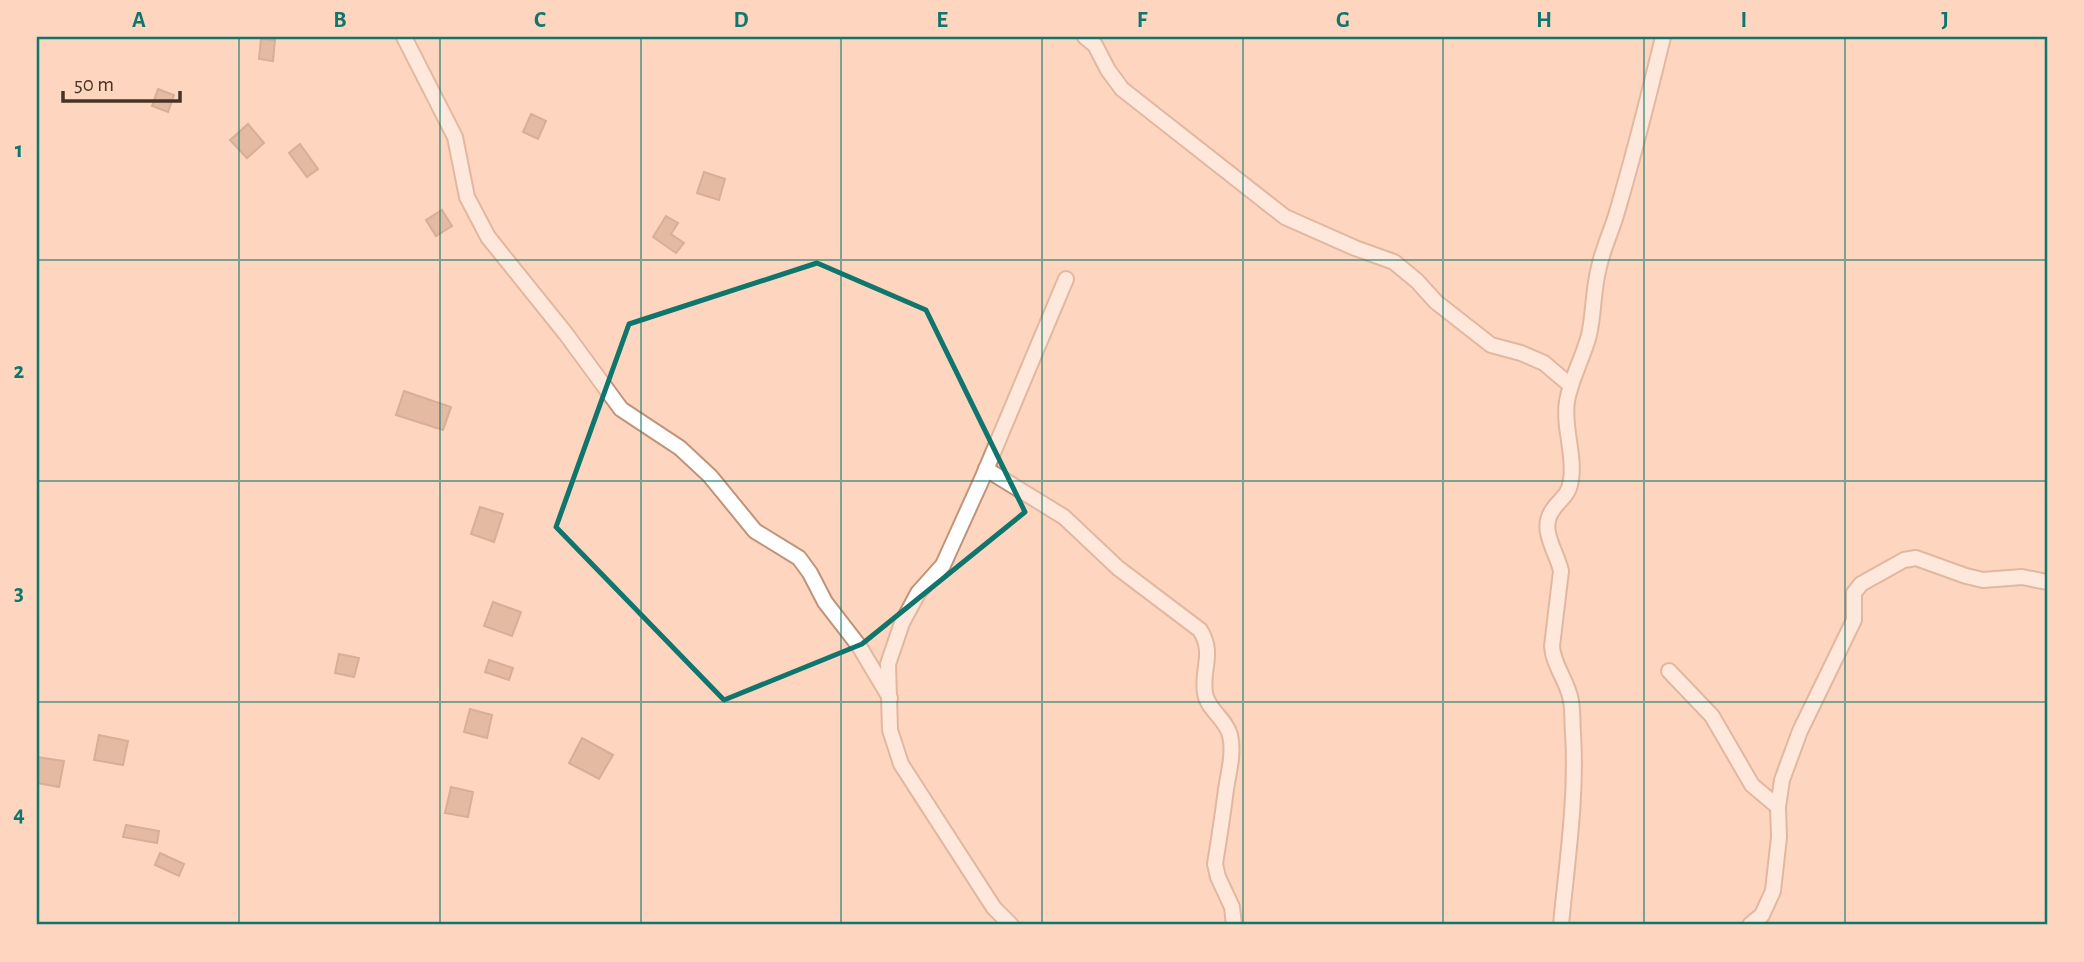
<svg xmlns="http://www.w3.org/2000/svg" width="2084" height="962" font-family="'Alegreya Sans',sans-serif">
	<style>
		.building { fill: #c7997e; stroke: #ad7f65; stroke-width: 2 }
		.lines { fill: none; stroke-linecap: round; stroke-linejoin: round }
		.minor-casing { stroke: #c19378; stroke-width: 18 }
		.minor { stroke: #fff; stroke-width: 14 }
		.marked { fill: none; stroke: #0f766e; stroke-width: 5; stroke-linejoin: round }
		.grid { fill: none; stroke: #0f766e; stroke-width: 2; stroke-opacity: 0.55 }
		.neatline { fill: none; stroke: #0f766e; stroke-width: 2.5 }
		.grid-label { font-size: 23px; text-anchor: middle; font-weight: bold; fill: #0f766e }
	</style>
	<rect width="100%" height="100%" fill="#fed6bf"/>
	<g class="building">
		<path d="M 261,39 L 275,40 L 273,61 L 259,59 Z"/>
		<path d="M 158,89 L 174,95 L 168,112 L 152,106 Z"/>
		<path d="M 531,114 L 546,121 L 538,139 L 523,132 Z"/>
		<path d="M 248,124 L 264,143 L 247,158 L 230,140 Z"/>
		<path d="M 300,144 L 318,169 L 307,177 L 289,153 Z"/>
		<path d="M 704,172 L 725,179 L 719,200 L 697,193 Z"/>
		<path d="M 442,210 L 452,226 L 436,236 L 426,220 Z"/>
		<path d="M 666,216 L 678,223 L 671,234 L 684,243 L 676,253 L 653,237 Z"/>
		<path d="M 404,391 L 451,407 L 443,430 L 396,415 Z"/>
		<path d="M 480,507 L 503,514 L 494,542 L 471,534 Z"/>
		<path d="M 493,602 L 521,612 L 512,636 L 484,626 Z"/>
		<path d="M 339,654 L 359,658 L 354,677 L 335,673 Z"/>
		<path d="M 489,660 L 513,668 L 509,680 L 485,672 Z"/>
		<path d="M 470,709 L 492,715 L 487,738 L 464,732 Z"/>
		<path d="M 99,735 L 128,741 L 123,765 L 94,760 Z"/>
		<path d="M 582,738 L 613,755 L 599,779 L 569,763 Z"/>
		<path d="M 37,757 L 64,761 L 59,787 L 37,783 Z"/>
		<path d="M 451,787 L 473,792 L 468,817 L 445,813 Z"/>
		<path d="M 126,825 L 159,831 L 157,843 L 123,837 Z"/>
		<path d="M 160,853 L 184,864 L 179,876 L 155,865 Z"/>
	</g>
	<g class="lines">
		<defs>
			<g id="minor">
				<path d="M 404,37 L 455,137 L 467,197 L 488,237 L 566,334 L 621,409 L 680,448 L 710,476 L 755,531 L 799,558 L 810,573 L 825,602 L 859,646 L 890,698"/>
				<path d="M 1085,37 L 1095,45 L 1108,70 L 1122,89 L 1285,217 L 1355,248 L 1394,262 L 1417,281 L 1436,302 L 1491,345 L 1521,353 L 1544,363 L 1570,385"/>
				<path d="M 986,469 L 1064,517 L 1118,568 L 1200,630 C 1215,654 1201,669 1205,693 C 1207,709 1226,719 1230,735 C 1234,752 1229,771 1226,789 C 1223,814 1219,839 1215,864 L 1218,877 L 1232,907 L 1234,925"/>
				<path d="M 1669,671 L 1712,716 L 1752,785 L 1778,807"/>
				<path d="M 1011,925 L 994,908 L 901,764 L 890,730 L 888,664 L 902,623 L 918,593 L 943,565 L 982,479 L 1066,279"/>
				<path d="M 1561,925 C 1567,861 1577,797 1573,733 C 1572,723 1573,711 1571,701 C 1568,681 1553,666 1552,646 L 1561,571 C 1557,552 1539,530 1552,511 C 1560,498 1568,498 1571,480 C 1575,454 1563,428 1567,401 C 1571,378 1583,358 1589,335 C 1594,313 1593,289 1599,267 C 1603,248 1612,230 1617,212 C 1634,154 1649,95 1663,37"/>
				<path d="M 1750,925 L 1762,915 L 1773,891 L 1779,837 L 1778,807 L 1782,780 L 1800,731 L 1854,620 L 1854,593 L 1861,584 L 1904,560 L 1916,558 L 1966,576 L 1983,580 L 2022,577 L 2047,582"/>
			</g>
		</defs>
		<use href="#minor" class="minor-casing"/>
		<use href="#minor" class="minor"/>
	</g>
	<path d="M0 0H2084V962H0ZM 817,263 L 926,310 L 1025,512 L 862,644 L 724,700 L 556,527 L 629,324 Z" fill="#fed6bf" fill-opacity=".55" fill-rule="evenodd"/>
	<path class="marked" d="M 817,263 L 926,310 L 1025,512 L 862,644 L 724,700 L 556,527 L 629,324 Z"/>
	<path class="grid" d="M 239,37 L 239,925M 440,37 L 440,925M 641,37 L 641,925M 841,37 L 841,925M 1042,37 L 1042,925M 1243,37 L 1243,925M 1443,37 L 1443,925M 1644,37 L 1644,925M 1845,37 L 1845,925M 37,260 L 2047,260M 37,481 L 2047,481M 37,702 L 2047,702"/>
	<rect width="2084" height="962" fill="none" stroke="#fed6bf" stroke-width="77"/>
	<path d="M63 91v10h117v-10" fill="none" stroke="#463328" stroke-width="3.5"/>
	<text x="74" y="91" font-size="21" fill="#463328" stroke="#fed6bf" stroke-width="5" paint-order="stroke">50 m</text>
	<rect x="38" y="38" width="2008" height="885" class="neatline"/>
	<g class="grid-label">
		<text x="139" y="27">A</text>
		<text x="340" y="27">B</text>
		<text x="540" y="27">C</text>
		<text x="741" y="27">D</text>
		<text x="942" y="27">E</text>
		<text x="1142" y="27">F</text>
		<text x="1343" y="27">G</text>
		<text x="1544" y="27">H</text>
		<text x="1744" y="27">I</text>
		<text x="1945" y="27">J</text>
		<text x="19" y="157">1</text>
		<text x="19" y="378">2</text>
		<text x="19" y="600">3</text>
		<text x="19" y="821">4</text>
	</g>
</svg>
